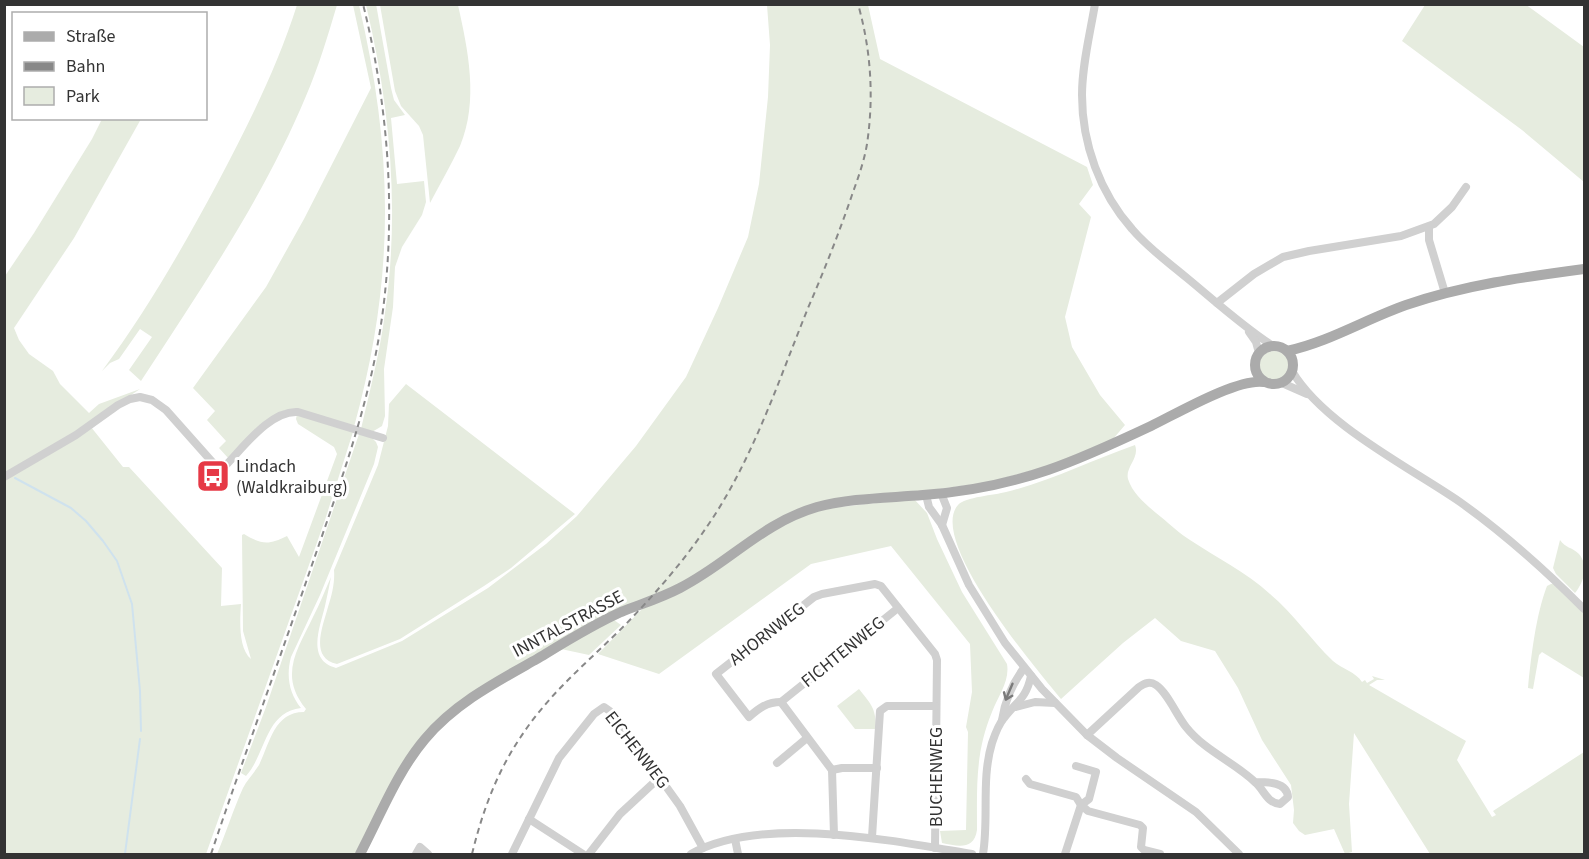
<svg xmlns="http://www.w3.org/2000/svg" width="1589" height="859" font-family="'Source Sans 3',sans-serif">
	<style>
		.green { fill: #e6ecdf }
		.lines { fill: none; stroke-linecap: round; stroke-linejoin: round }
		.stream { stroke: #cfe2ee; stroke-width: 2 }
		.minor { stroke: #d0d0d0; stroke-width: 8 }
		.major { stroke: #ababab; stroke-width: 10 }
		.rail { stroke: #888; stroke-width: 2; stroke-dasharray: 6 4.5; stroke-linecap: butt }
		.oneway { stroke: #7a7a7a }
		.labels { text-anchor: middle; dominant-baseline: central; stroke-width: 6; stroke-linejoin: round; paint-order: stroke }
		.poi-label { font-size: 18px; fill: #333; stroke: #fff; text-anchor: start }
		.street-label { font-size: 18px; fill: #333; stroke: #fff }
	</style>
	<rect width="100%" height="100%" fill="#fff"/>
	<g class="green">
		<path d="M 376,4 L 391,88 L 394,100 L 405,115 L 391,118 L 397,184 L 424,181 L 426,202 L 422,215 L 402,247 L 395,267 L 393,307 L 384,369 L 385,416 L 382,426 L 372,432 L 361,429 C 370,390 380,352 385,313 C 400,210 390,105 366,5 Z"/>
		<path d="M 1525,4 L 1584,47 L 1584,182 L 1522,130 L 1402,41 L 1425,5 Z"/>
		<path d="M 297,5 L 337,5 C 328,35 319,66 306,96 C 264,197 201,289 141,381 L 129,370 L 152,337 L 140,329 L 119,359 L 110,363 L 102,371 C 146,312 182,249 217,184 C 248,125 277,68 297,5 Z"/>
		<path d="M 353,5 L 359,5 C 394,154 395,279 354,427 L 285,410 L 229,459 L 219,448 L 226,441 L 207,420 L 215,411 L 193,388 L 266,287 L 304,219 L 371,88 Z"/>
		<path d="M 380,5 L 458,5 C 468,50 479,101 460,146 C 451,165 440,184 430,203 L 423,135 L 419,126 L 401,106 L 395,91 Z"/>
		<path d="M 767,5 L 868,5 L 880,59 L 1087,167 L 1093,185 L 1079,204 L 1091,217 L 1065,317 L 1072,347 L 1100,395 L 1125,425 L 1113,439 L 1049,466 L 985,483 L 819,504 L 698,575 L 443,715 L 356,854 L 217,854 C 226,833 233,810 243,788 C 247,780 254,773 259,765 C 270,743 274,712 304,712 L 306,709 C 278,675 298,649 313,617 C 320,604 325,590 331,577 C 329,587 327,597 325,606 C 320,627 306,660 336,668 L 402,641 L 488,588 L 546,544 L 577,516 L 636,446 L 686,377 L 718,308 L 748,237 L 759,184 L 768,97 L 770,45 Z"/>
		<path d="M 102,119 L 141,119 L 74,238 L 14,328 L 19,340 L 29,354 L 53,371 L 60,384 L 89,413 L 99,404 L 140,389 L 82,428 L 5,474 L 5,276 L 34,233 L 92,139 Z"/>
		<circle cx="1274" cy="366" r="15"/>
		<path d="M 406,384 L 575,514 L 511,568 L 484,586 L 400,639 L 337,664 C 309,658 323,626 328,607 C 332,595 335,582 334,570 L 378,465 L 388,426 L 389,404 Z"/>
		<path d="M 297,414 L 353,432 L 325,520 L 206,854 L 5,854 L 4,479 L 91,427 L 123,467 L 129,467 L 222,568 L 221,606 L 241,604 C 240,619 238,648 251,659 L 243,631 L 242,535 L 244,534 C 262,545 269,545 287,536 L 299,557 L 337,454 L 334,447 L 298,424 L 296,419 Z"/>
		<path d="M 359,434 L 372,438 L 376,442 L 378,447 L 374,464 L 320,595 L 291,657 C 286,676 289,693 301,708 C 265,712 266,754 246,776 L 241,773 L 266,707 Z"/>
		<path d="M 1135,445 C 1140,458 1125,467 1128,479 C 1133,495 1149,507 1161,517 C 1171,525 1180,534 1190,540 C 1217,558 1246,572 1270,594 C 1294,614 1311,640 1333,661 C 1342,669 1356,672 1362,682 L 1365,680 L 1367,683 L 1374,679 L 1372,676 L 1385,680 L 1377,680 L 1369,685 L 1466,741 L 1457,760 L 1492,817 L 1496,815 L 1493,811 L 1584,752 L 1584,854 L 1430,854 L 1354,733 L 1349,804 L 1352,852 L 1345,854 L 1334,829 L 1305,835 L 1299,831 L 1293,823 L 1294,810 L 1291,785 L 1262,740 L 1238,688 L 1215,651 L 1181,641 L 1155,618 L 1123,643 L 1061,699 C 1037,670 927,540 958,505 C 965,497 995,495 1006,492 C 1051,481 1092,460 1135,445 Z"/>
		<path d="M 914,499 L 927,513 L 937,539 L 962,592 L 1007,664 C 1010,681 998,696 992,712 C 975,753 977,787 977,830 C 974,851 957,846 942,843 L 940,831 L 966,830 L 968,732 L 966,727 L 972,692 L 970,644 L 891,546 L 811,564 L 659,674 L 598,654 L 644,607 L 768,531 L 821,509 Z"/>
		<path d="M 1560,540 C 1565,548 1572,547 1579,554 C 1589,566 1584,582 1575,593 L 1556,574 L 1553,568 Z"/>
		<path d="M 1551,584 L 1555,584 L 1584,613 L 1584,678 L 1542,652 L 1539,655 L 1533,689 L 1528,688 C 1531,657 1536,614 1547,586 Z"/>
		<path d="M 614,620 L 621,625 L 589,655 L 561,649 Z"/>
		<path d="M 859,689 C 871,704 876,708 876,729 L 855,729 L 837,706 Z"/>
	</g>
	<g class="lines">
		<g class="stream">
			<path d="M 4,467 L 5,469"/>
			<path d="M 15,478 L 71,508 L 86,521 L 103,541 L 117,561 L 132,604 L 140,691 L 141,731"/>
			<path d="M 125,854 L 140,739"/>
		</g>
		<g class="minor">
			<path d="M 1095,4 C 1090,34 1082,65 1082,95 C 1082,144 1100,193 1132,229 C 1148,248 1168,262 1187,278 C 1215,301 1242,326 1273,346"/>
			<path d="M 1429,227 L 1429,240 L 1445,293"/>
			<path d="M 1217,303 L 1254,274 L 1283,257 L 1309,251 L 1401,236 L 1434,224 L 1452,207 L 1466,187"/>
			<path d="M 1249,332 L 1256,342 L 1259,353"/>
			<path d="M 1292,371 C 1323,424 1409,467 1460,502 C 1505,534 1545,570 1584,609"/>
			<path d="M 1282,383 L 1307,394"/>
			<path d="M 4,477 L 76,435 L 118,405 L 130,399 L 140,397 L 152,400 L 166,410 L 214,464 L 220,467 L 225,466 C 243,448 270,410 298,412 L 383,438"/>
			<path d="M 941,493 L 947,508 L 942,525"/>
			<path d="M 926,495 L 929,507 L 942,525 L 969,585 L 1005,643 L 1042,689 L 1087,735 L 1117,758 L 1196,812 L 1239,854"/>
			<path d="M 781,702 C 767,702 759,708 749,717 L 716,674 L 814,597 L 822,594 L 875,584 L 881,586 L 935,654 L 937,660 L 935,848"/>
			<path d="M 781,702 L 832,770 L 834,835"/>
			<path d="M 781,702 L 898,608"/>
			<path d="M 1016,707 L 1035,702 L 1055,703"/>
			<path d="M 1002,720 C 1005,700 1012,684 1024,668"/>
			<path d="M 1087,735 L 1139,687 C 1145,683 1150,681 1156,685 C 1167,692 1177,716 1186,727 C 1205,751 1234,762 1256,783 C 1264,790 1267,803 1280,804 L 1288,797 C 1287,782 1268,782 1256,782"/>
			<path d="M 777,763 L 807,738"/>
			<path d="M 832,770 L 842,768 L 877,768"/>
			<path d="M 1026,779 L 1030,784 L 1076,797 L 1081,805 L 1089,799 L 1096,772 L 1076,766"/>
			<path d="M 529,819 L 583,854"/>
			<path d="M 872,837 L 880,711 L 887,706 L 935,706"/>
			<path d="M 735,839 L 738,854"/>
			<path d="M 416,854 L 420,847 L 428,854"/>
			<path d="M 512,854 L 559,758 L 594,714 L 604,707 L 614,714 L 680,806 L 703,848"/>
			<path d="M 589,854 L 620,814 L 660,777"/>
			<path d="M 691,854 C 762,814 894,841 972,854"/>
			<path d="M 983,854 C 989,818 981,779 992,743 C 995,734 998,725 1004,718 C 1017,701 1026,699 1031,676"/>
			<path d="M 1065,854 L 1081,805 L 1088,811 L 1140,825 L 1143,828 L 1141,847 L 1144,850 L 1160,854"/>
		</g>
		<g class="major">
			<circle cx="1274" cy="365" r="19"/>
			<path d="M 1287,351 C 1329,342 1366,319 1406,305 C 1464,285 1524,277 1584,269"/>
			<path d="M 360,854 C 380,816 397,772 425,739 C 455,703 498,681 537,659 C 565,642 592,625 621,612 C 641,604 661,598 680,588 C 729,563 762,523 817,507 C 851,498 888,498 923,495 C 966,492 1007,484 1048,470 C 1083,458 1117,442 1151,426 C 1176,414 1237,378 1264,382"/>
		</g>
		<g class="rail">
			<path d="M 211,854 C 244,756 280,658 314,559 C 342,478 372,396 383,310 C 396,209 388,104 363,4"/>
			<path d="M 472,854 C 482,813 496,774 520,738 C 550,692 587,663 625,625 C 654,595 683,562 706,528 C 752,462 778,382 808,308 C 824,271 839,233 852,195 C 858,178 864,162 867,144 C 874,97 871,50 858,4"/>
		</g>
	</g>
	<defs><path id="oneway-shaft" d="M-6 0H5M1.5-3L5.5 0L1.5 3" fill="none" stroke-width="1.6" stroke-linecap="round" stroke-linejoin="round" transform="scale(1.5)"/></defs>
	<use class="oneway" href="#oneway-shaft" transform="translate(1009 692) rotate(113)"/>
	<defs>
		<symbol id="bus-square" viewBox="-11 -11 22 22"><rect x="-9" y="-9" width="18" height="18" rx="4" fill="#e63946" stroke="#fff"/><path d="M-5-6H5V4H4V6H2V4H-2V6H-4V4H-5ZM-3.5-4V0h7V-4ZM-3.5 1.2v1.5H-2V1.2ZM2 1.2v1.5H3.5V1.2Z" fill="#fff"/></symbol>
	</defs>
	<g fill-rule="evenodd">
		<use href="#bus-square" x="194" y="457" width="38" height="38"/>
	</g>
	<g class="labels">
		<g class="poi-label">
			<text x="236" y="466">Lindach<tspan x="236" dy="21">(Waldkraiburg)</tspan></text>
		</g>
		<g class="street-label">
			<text transform="translate(568 624) rotate(-28)">INNTALSTRASSE</text>
			<text transform="translate(767 634) rotate(-38)">AHORNWEG</text>
			<text transform="translate(843 652) rotate(-39)">FICHTENWEG</text>
			<text transform="translate(637 750) rotate(52)">EICHENWEG</text>
			<text transform="translate(936 777) rotate(-90)">BUCHENWEG</text>
		</g>
	</g>
	<rect width="1589" height="859" fill="none" stroke="#333333" stroke-width="12"/>
	<rect x="12" y="12" width="195" height="108" fill="#ffffff" stroke="#adadad" stroke-width="1.5"/>
	<rect x="24" y="32" width="30" height="9" fill="#ababab" stroke="#adadad" stroke-width="1.5"/>
	<text x="66" y="42" font-size="18" fill="#333333">Straße</text>
	<rect x="24" y="62" width="30" height="9" fill="#888888" stroke="#adadad" stroke-width="1.5"/>
	<text x="66" y="72" font-size="18" fill="#333333">Bahn</text>
	<rect x="24" y="87" width="30" height="18" fill="#e6ecdf" stroke="#adadad" stroke-width="1.5"/>
	<text x="66" y="102" font-size="18" fill="#333333">Park</text>
</svg>
